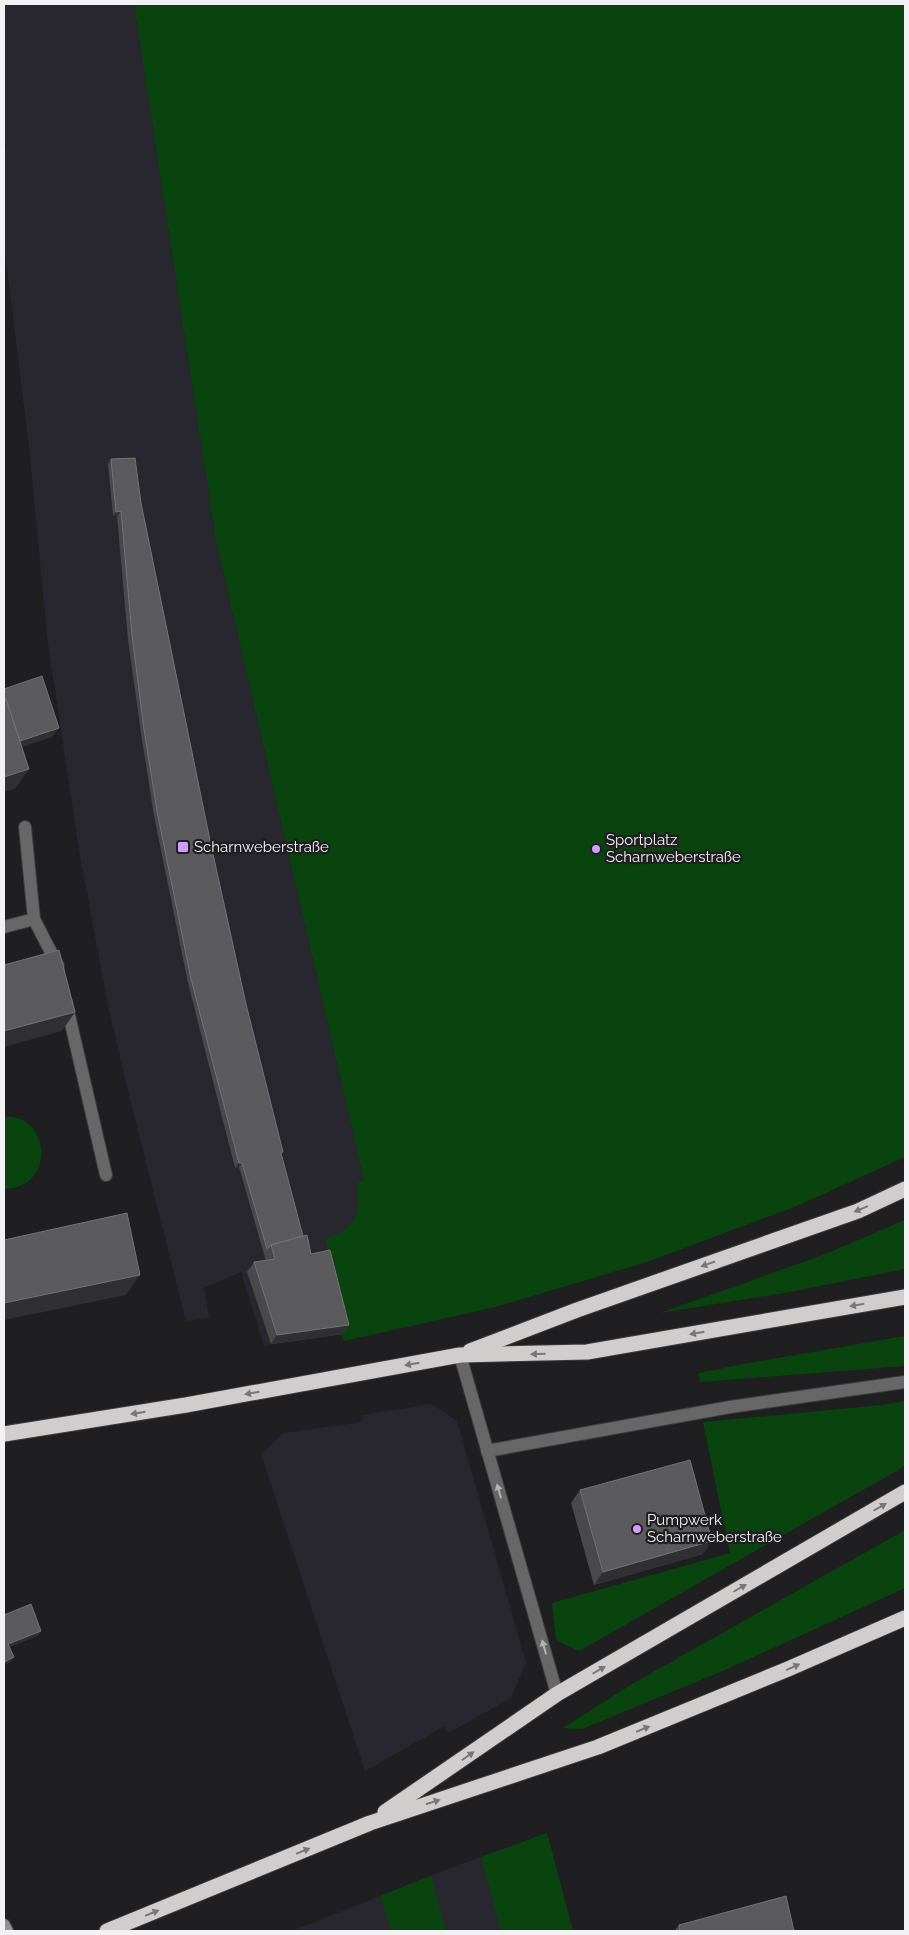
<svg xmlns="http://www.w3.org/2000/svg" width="909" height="1935" font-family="Raleway,sans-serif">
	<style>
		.built { fill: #28262e }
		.green { fill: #09440e }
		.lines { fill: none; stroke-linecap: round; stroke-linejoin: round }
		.lane-casing { stroke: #3d3c3e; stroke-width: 14 }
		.secondary-casing { stroke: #3d3c3e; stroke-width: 14 }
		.highway-casing { stroke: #3d3c3e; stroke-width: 17 }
		.lane { stroke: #686767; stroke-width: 12 }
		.secondary { stroke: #939090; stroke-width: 12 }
		.highway { stroke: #d1cdcc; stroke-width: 15 }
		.wall { fill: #49494b }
		.shaded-wall { fill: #303032 }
		.building { fill: #5b5b5d; stroke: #737274 }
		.oneway { fill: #787676 }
		.oneway2 { fill: #b4b3b4 }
		.poi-dot { fill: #d29dfd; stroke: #1f1f21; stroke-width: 2 }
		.labels { text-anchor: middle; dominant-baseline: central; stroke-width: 4.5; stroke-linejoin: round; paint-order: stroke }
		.poi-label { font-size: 15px; fill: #f2f1f3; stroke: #1f1f21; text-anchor: start }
	</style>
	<rect width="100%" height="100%" fill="#1f1f21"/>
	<g class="built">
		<path d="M 4,4 L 134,4 L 216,541 L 364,1180 L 357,1182 L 359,1207 L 353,1223 L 338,1234 L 330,1258 L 323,1260 L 343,1334 L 264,1346 L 241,1272 L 204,1288 L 209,1318 L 186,1321 L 128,1091 L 107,1001 L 79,850 L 47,637 L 29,447 L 4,245 L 4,148 L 6,148 L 4,134 Z"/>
		<path d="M 432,1404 L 457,1421 L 526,1663 L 511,1698 L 449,1733 L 445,1726 L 365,1771 L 261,1454 L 283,1433 L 356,1423 L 363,1420 L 362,1415 Z"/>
		<path d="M 547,1833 L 573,1931 L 292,1931 L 445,1870 Z"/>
	</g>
	<g class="green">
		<path d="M 134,4 L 905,4 L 905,1157 L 797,1206 L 647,1262 L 495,1307 L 344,1341 L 323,1259 L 330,1258 L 325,1239 C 359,1226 360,1215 357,1182 L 364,1180 L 216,541 Z"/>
		<path d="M 4,1117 C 50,1113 57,1188 4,1189 Z"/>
		<path d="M 905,1220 L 905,1269 L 790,1292 L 660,1313 L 823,1255 Z"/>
		<path d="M 905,1336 L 905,1366 L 700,1382 L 699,1373 L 743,1364 Z"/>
		<path d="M 905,1401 L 905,1466 L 579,1651 L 556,1640 L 552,1603 L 730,1553 L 703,1422 L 882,1405 Z"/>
		<path d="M 905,1530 L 905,1588 L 725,1670 L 582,1729 L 563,1728 L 632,1684 Z"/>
		<path d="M 547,1833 L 573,1931 L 501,1931 L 481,1857 Z"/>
		<path d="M 431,1876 L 446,1931 L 391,1931 L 380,1896 Z"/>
	</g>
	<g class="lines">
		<defs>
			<g id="lane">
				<path d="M 34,919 L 58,966"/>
				<path d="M 4,927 L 34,919 L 25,827"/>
				<path d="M 66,1002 L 106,1175"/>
				<path d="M 460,1355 L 557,1694"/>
				<path d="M 487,1451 L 730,1407 L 905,1382"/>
			</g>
			<path id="secondary" d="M 4,1925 L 7,1931"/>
			<g id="highway">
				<path d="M 470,1351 L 577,1310 L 858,1211 L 905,1189"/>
				<path d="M 4,1434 L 186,1405 L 460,1355 L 587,1352 L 905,1297"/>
				<path d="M 385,1812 L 557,1694 L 905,1492"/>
				<path d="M 107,1931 L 370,1823 L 598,1747 L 788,1669 L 905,1618"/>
			</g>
		</defs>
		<use href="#lane" class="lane-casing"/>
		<use href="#secondary" class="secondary-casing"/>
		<use href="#highway" class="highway-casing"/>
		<use href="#lane" class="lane"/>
		<use href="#secondary" class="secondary"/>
		<use href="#highway" class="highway"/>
	</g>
	<g class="wall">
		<path d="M 111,459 L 141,503 L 211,845 L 246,1004 L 281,1155 L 303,1236 L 311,1254 L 343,1334 L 271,1344 L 247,1272 L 254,1262 L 266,1261 L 239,1167 L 235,1168 L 188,983 L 154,816 L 141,733 L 128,640 L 117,516 L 113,516 L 108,464 Z"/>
		<path d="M 580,1490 L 703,1554 L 594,1585 L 571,1503 Z"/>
		<path d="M 679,1925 L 794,1931 L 676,1931 L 675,1930 Z"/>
	</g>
	<g class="shaded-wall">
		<path d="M 121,511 L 117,516 L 113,516 L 116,512 Z"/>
		<path d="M 59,728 L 52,737 L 10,751 L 17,742 Z"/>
		<path d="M 29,769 L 15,789 L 4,792 L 4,777 Z"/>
		<path d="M 75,1012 L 62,1031 L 4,1047 L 4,1031 Z"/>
		<path d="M 239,1163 L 242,1163 L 239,1167 L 235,1168 Z"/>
		<path d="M 140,1275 L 126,1295 L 4,1320 L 4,1303 Z"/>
		<path d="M 349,1325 L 343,1334 L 271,1344 L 277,1335 Z"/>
		<path d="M 712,1541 L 703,1554 L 594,1585 L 603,1572 Z"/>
		<path d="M 41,1631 L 38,1636 L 5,1649 L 8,1644 Z"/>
		<path d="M 14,1657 L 11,1662 L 4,1665 L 4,1662 Z"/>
	</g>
	<g class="building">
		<path d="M 135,458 L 141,503 L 211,845 L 246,1004 L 283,1152 L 281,1153 L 303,1236 L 271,1245 L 267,1249 L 242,1163 L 239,1163 L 191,979 L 157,811 L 144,729 L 132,635 L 121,511 L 116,512 L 111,459 Z"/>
		<path d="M 42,676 L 59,728 L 20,741 L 6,699 L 4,700 L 4,689 Z"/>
		<path d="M 6,699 L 29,769 L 4,777 L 4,700 Z"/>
		<path d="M 59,950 L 75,1012 L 4,1031 L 4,965 Z"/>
		<path d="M 127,1213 L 140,1275 L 4,1303 L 4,1240 Z"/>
		<path d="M 307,1235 L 311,1254 L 330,1250 L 349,1325 L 277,1335 L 254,1262 L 275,1259 L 271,1245 Z"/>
		<path d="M 690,1460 L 712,1541 L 603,1572 L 580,1490 Z"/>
		<path d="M 31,1604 L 41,1631 L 8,1644 L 14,1657 L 4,1662 L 4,1615 Z"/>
		<path d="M 786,1896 L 794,1931 L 680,1931 L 679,1925 Z"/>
	</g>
	<defs><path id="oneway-solid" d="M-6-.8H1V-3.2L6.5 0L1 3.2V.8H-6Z" transform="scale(1.25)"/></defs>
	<g class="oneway">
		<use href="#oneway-solid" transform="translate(861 1209) rotate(157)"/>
		<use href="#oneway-solid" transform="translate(708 1264) rotate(161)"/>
		<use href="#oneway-solid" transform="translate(857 1305) rotate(170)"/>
		<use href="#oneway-solid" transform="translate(697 1333) rotate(170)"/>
		<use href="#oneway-solid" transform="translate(538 1354) rotate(179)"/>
		<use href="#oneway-solid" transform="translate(412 1364) rotate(170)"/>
		<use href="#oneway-solid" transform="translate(252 1393) rotate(170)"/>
		<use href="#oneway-solid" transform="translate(138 1413) rotate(171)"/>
		<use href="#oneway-solid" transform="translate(880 1507) rotate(-30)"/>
		<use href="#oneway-solid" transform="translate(740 1588) rotate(-30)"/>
		<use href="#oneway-solid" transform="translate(793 1667) rotate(-24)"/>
		<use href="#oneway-solid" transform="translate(599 1670) rotate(-30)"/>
		<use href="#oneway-solid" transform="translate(643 1729) rotate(-22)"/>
		<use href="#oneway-solid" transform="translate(468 1756) rotate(-35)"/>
		<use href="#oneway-solid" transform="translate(433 1802) rotate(-18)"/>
		<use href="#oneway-solid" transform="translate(303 1851) rotate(-22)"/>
		<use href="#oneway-solid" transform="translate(152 1913) rotate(-22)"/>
	</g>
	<g class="oneway2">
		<use href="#oneway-solid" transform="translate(499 1491) rotate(-106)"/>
		<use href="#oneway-solid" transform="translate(544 1647) rotate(-106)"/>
	</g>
	<g class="poi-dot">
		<rect x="177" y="841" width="12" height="12" rx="2.5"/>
		<circle cx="596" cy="849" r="5"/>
		<circle cx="637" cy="1529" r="5"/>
	</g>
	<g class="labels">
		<g class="poi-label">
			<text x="606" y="840">Sportplatz<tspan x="606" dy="17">Scharnweberstraße</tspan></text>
			<text x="194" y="847">Scharnweberstraße</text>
			<text x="647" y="1520">Pumpwerk<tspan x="647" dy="17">Scharnweberstraße</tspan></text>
		</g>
	</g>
	<rect width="909" height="1935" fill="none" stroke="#f2f1f3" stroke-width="10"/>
</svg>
